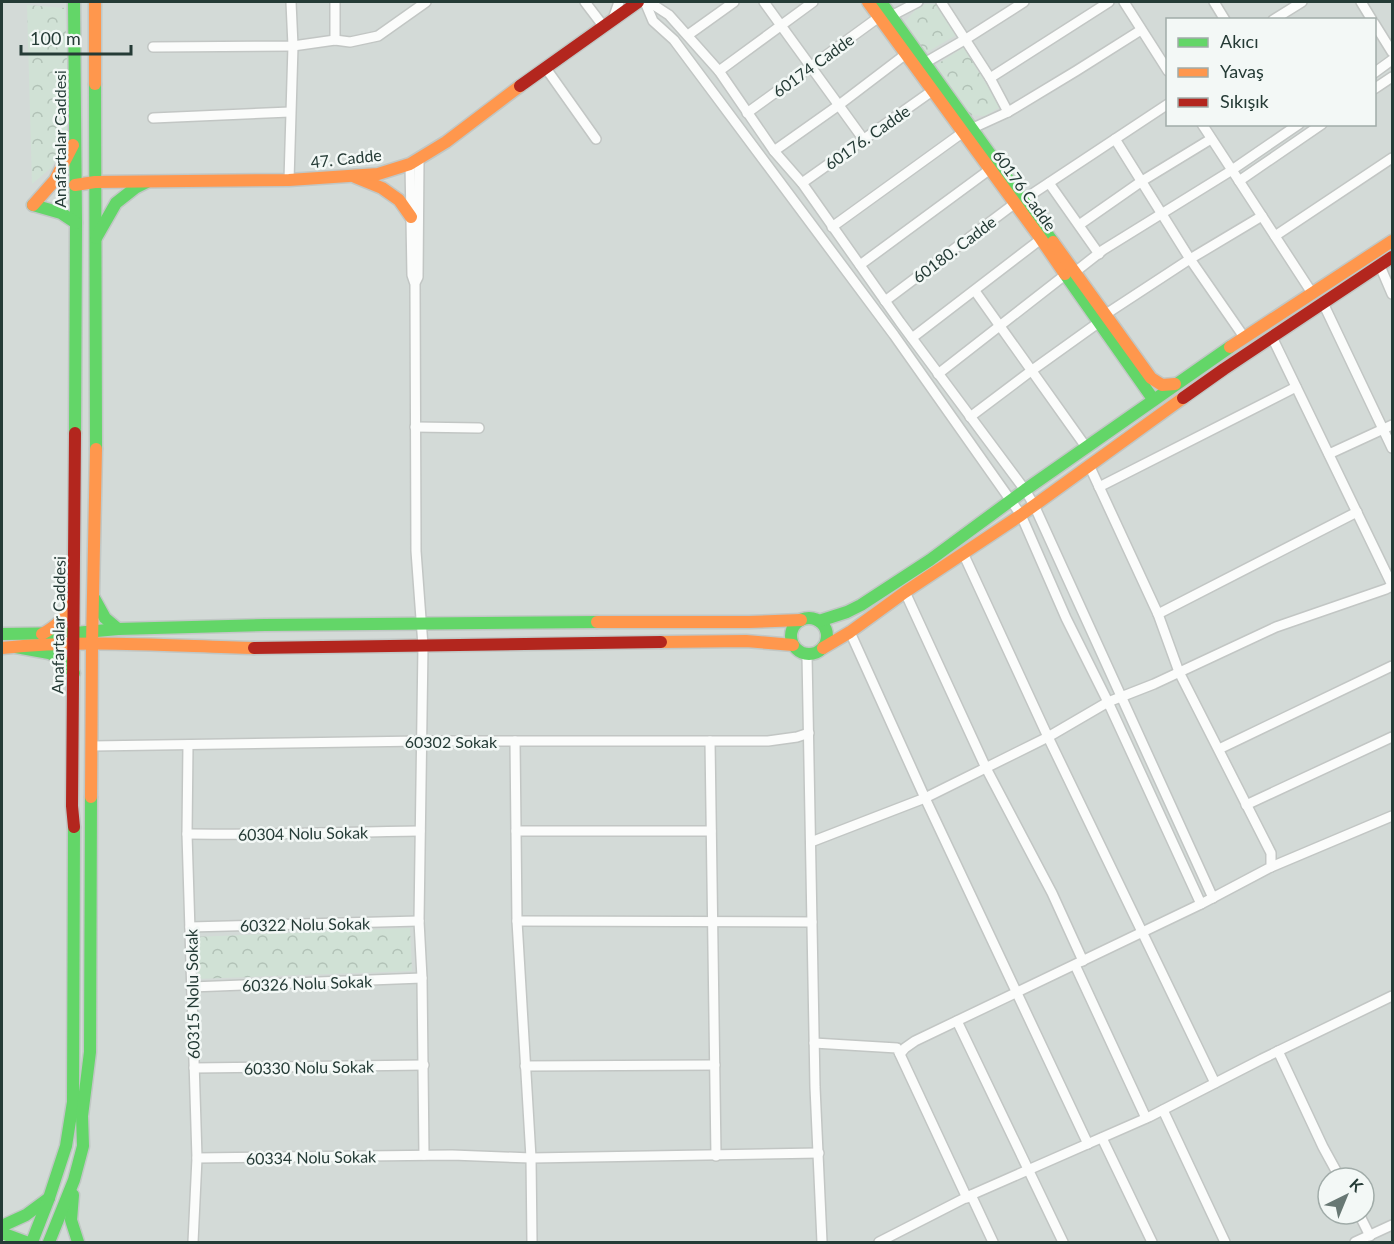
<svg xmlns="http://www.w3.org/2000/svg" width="1394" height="1244" font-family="Lato,sans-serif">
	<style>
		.built { fill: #d3dad7; fill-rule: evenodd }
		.forest { fill: url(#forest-crowns) }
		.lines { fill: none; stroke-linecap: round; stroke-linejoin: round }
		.street-casing { stroke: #c2c6c4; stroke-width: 12 }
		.fast-casing { stroke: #c1c7c5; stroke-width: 15 }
		.slow-casing { stroke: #c1c7c5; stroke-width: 15 }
		.jam-casing { stroke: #c1c7c5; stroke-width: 15 }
		.street { stroke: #fbfcfb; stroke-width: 9 }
		.fast { stroke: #63d668; stroke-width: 12 }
		.slow { stroke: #ff974d; stroke-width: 12 }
		.jam { stroke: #b3261e; stroke-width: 12 }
		.labels { text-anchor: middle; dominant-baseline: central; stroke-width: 5; stroke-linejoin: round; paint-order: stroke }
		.street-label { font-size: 16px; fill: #253b36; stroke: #f3f8f6 }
	</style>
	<defs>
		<pattern id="forest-crowns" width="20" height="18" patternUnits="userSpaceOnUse" patternTransform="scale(1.5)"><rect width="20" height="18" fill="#d0e1d5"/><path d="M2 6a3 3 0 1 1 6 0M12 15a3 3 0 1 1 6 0" fill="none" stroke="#b2c2b7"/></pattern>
	</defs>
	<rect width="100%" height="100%" fill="#e5e9e7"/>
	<path class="built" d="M 2,2 L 1392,2 L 1392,1242 L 2,1242 ZM 1168,20 L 1374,20 L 1374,124 L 1168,124 ZM 1328,1178 L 1364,1178 L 1364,1214 L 1328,1214 Z"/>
	<g class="forest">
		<path d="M 926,4 L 939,4 L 958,34 L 924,54 L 902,25 L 918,7 Z"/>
		<path d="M 27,5 L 65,8 L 69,122 L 64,145 L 51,168 L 32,184 Z"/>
		<path d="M 964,47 L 1000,107 L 985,116 L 968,115 L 936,65 Z"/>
		<path d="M 410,928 L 412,971 L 195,979 L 193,937 Z"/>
	</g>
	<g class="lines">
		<defs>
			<g id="street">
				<path d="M 585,2 L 604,27"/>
				<path d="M 645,2 L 653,21 L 674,40 L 894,335 L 1021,515 L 1066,618 L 1108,702 L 1201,904"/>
				<path d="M 649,2 L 669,15 L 719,71 L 774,151 L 802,183 L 900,322 L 1025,490 L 1034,505 L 1213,898"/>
				<path d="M 764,2 L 864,140"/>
				<path d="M 941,2 L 990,78 L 1008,112"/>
				<path d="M 1124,2 L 1168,71"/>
				<path d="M 1214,2 L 1225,20"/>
				<path d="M 1361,2 L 1372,20"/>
				<path d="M 891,16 L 918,2"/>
				<path d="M 613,19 L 619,2"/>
				<path d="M 1273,20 L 1302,2"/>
				<path d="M 1374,23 L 1392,52"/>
				<path d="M 688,35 L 734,2"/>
				<path d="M 335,40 L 335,2"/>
				<path d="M 153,47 L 293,46 L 335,40 L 350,42 L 378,36 L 426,2"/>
				<path d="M 921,65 L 966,39 L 1024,2"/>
				<path d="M 545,67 L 596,139"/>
				<path d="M 719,71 L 813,2"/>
				<path d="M 1374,73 L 1392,60"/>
				<path d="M 990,78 L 1109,2"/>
				<path d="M 1374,89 L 1392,77"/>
				<path d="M 747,113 L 879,17"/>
				<path d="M 153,118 L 290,112"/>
				<path d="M 1202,124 L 1312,293"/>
				<path d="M 1115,139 L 1190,259 L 1244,337"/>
				<path d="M 774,151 L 839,105 L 906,54"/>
				<path d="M 410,164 L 412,275 L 415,284 L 416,551 L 423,646 L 419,921 L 422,978 L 424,1155"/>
				<path d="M 289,180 L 293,46 L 291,2"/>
				<path d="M 1239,181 L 1322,124"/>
				<path d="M 802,183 L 932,91"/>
				<path d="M 1049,183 L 1099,254"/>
				<path d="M 1079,225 L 1142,181 L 1211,139"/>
				<path d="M 832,227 L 962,133 L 1008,112 L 1076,71 L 1141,30"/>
				<path d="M 1275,236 L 1392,158"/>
				<path d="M 860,265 L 989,170"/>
				<path d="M 1380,266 L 1392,294"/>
				<path d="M 416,281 L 418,277 L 419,159"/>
				<path d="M 975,291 L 1086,447"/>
				<path d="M 885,301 L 1014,204 L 1023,200 L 1168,104"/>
				<path d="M 1323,303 L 1392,448"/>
				<path d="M 1272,337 L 1392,585"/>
				<path d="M 912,338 L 1041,239"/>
				<path d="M 938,374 L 1065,275 L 1075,272 L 1103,250 L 1229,172 L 1299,124"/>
				<path d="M 970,417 L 1031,371 L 1098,323 L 1106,314 L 1190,259 L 1262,216"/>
				<path d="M 415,427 L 479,428"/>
				<path d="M 1329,454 L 1392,425"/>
				<path d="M 1099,487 L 1296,387"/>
				<path d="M 963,553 L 1048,737 L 1215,1083"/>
				<path d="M 905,592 L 986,768 L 1052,893 L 1083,961"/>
				<path d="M 1158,614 L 1357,512"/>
				<path d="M 850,632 L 925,798 L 1088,1144"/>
				<path d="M 807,655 L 815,1087 L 822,1242"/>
				<path d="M 515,741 L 517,921 L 531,1158 L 532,1242"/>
				<path d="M 710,741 L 716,1156"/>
				<path d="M 188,745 L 187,834 L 197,1158 L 193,1242"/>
				<path d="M 92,746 L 422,741 L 768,741 L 797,737 L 809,733"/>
				<path d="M 1219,749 L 1392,666"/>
				<path d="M 1246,805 L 1392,737"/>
				<path d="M 516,831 L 711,831"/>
				<path d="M 187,834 C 265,835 342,832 420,831"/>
				<path d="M 811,842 L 925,798 L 1048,737 L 1108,702 L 1154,684 L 1276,627 L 1386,589 L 1392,586"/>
				<path d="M 1271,867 L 1392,816"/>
				<path d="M 517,921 L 812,922"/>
				<path d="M 190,927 L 419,921"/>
				<path d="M 1075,965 L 1146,1118"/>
				<path d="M 191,987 L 422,978"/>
				<path d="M 957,1021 L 1063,1242"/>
				<path d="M 814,1043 L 897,1048 L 967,1198"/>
				<path d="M 1278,1051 L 1323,1147 L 1340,1178"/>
				<path d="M 900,1054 L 905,1048 L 915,1041 L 1201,904 L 1271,867 L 1271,853 L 1179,672 L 1158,614 L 1089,465"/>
				<path d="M 525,1066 L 715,1065"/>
				<path d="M 194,1068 L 424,1065"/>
				<path d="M 1163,1110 L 1225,1242"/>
				<path d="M 1102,1138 L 1152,1242"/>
				<path d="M 197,1158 L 452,1155 L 531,1158 L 819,1153"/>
				<path d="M 971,1195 L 993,1242"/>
				<path d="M 1359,1214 L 1370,1236"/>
				<path d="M 879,1242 L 971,1195 L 1149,1117 L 1262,1059 L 1392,996"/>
				<path d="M 1355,1242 L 1392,1225"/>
			</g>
			<g id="fast">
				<path d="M 74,2 L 76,223 L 75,433"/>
				<path d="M 881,2 L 1053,242"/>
				<path d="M 95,84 L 96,449"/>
				<path d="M 33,205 L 61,213 L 76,223"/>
				<path d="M 96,238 L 116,203 L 135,188 L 147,182"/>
				<path d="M 1065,274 L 1153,399"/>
				<path d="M 94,598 L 105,618 L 118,629"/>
				<circle cx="809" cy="636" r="18"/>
				<path d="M 819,621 L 847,612 L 861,605 L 930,560 L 1025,490 L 1230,347"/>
				<path d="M 2,634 L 75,633 L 118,629 L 265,625 L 597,622"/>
				<path d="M 16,647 L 49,653 L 61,659 L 74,673"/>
				<path d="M 73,1195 L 71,1220 L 78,1242"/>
				<path d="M 2,1226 L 26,1215 L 49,1198"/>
				<path d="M 2,1233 L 26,1242"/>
				<path d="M 32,1242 L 49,1198 L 66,1146 L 73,1102 L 74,827"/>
				<path d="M 49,1242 L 74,1180 L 83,1146 L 82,1116 L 90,1052 L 91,797"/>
			</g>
			<g id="slow">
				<path d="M 95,2 L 95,84"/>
				<path d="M 868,2 L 1041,239 L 1065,274"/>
				<path d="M 355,177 L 382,188 L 399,200 L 411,217"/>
				<path d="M 75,185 L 95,182 L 289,180 L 378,174 L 410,164 L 446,142 L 520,86"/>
				<path d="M 33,205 L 55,180 L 73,145"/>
				<path d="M 1053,242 L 1151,378 L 1162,385 L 1175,384"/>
				<path d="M 1230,347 L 1392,241"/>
				<path d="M 597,622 L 749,622 L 801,620"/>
				<path d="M 42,634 C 57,626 66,617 72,601"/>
				<path d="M 661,642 L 746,641 L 793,645"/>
				<path d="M 2,648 C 86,639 170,646 254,648"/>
				<path d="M 823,648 L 850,632 L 905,592 L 1021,515 L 1183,398"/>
				<path d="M 91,797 L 92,644 L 96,449"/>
			</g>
			<g id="jam">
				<path d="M 520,86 L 638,2"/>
				<path d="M 1183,398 L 1224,369 L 1392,257"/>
				<path d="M 254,648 L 661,642"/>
				<path d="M 74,827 L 72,806 L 75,433"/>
			</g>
		</defs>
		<use href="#street" class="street-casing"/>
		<use href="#fast" class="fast-casing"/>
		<use href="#slow" class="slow-casing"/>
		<use href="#jam" class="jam-casing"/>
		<use href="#street" class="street"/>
		<use href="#fast" class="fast"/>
		<use href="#slow" class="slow"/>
		<use href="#jam" class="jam"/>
	</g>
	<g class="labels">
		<g class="street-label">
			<text transform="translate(813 65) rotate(-36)">60174 Cadde</text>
			<text transform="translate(867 137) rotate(-35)">60176. Cadde</text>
			<text transform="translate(59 139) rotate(-90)">Anafartalar Caddesi</text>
			<text transform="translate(346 158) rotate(-6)">47. Cadde</text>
			<text transform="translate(1025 190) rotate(54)">60176 Cadde</text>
			<text transform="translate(954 249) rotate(-37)">60180. Cadde</text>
			<text transform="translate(58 625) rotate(-89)">Anafartalar Caddesi</text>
			<text x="451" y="741">60302 Sokak</text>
			<text transform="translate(303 833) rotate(-1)">60304 Nolu Sokak</text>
			<text transform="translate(305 924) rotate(-1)">60322 Nolu Sokak</text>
			<text transform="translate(307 983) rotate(-2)">60326 Nolu Sokak</text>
			<text transform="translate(192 994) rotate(-91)">60315 Nolu Sokak</text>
			<text transform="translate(309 1067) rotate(-1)">60330 Nolu Sokak</text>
			<text transform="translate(311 1157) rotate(-1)">60334 Nolu Sokak</text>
		</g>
	</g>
	<rect width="1394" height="1244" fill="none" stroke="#253b36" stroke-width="6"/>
	<rect x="1166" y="18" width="210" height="108" fill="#f3f8f6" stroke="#a1aca9" stroke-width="1.5"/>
	<rect x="1178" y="38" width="30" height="9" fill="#63d668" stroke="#a1aca9" stroke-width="1.5"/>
	<text x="1220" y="48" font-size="18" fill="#253b36">Akıcı</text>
	<rect x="1178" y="68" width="30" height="9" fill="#ff974d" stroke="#a1aca9" stroke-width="1.5"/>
	<text x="1220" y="78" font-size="18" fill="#253b36">Yavaş</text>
	<rect x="1178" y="98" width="30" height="9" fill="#b3261e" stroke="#a1aca9" stroke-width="1.5"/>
	<text x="1220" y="108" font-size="18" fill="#253b36">Sıkışık</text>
	<g transform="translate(1346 1196) rotate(43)"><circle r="28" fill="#f3f8f6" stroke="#a1aca9" stroke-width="1.5"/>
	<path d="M0-4.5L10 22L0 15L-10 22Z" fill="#687874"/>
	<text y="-9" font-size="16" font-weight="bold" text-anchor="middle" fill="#253b36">K</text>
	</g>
	<path d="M21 45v9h110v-9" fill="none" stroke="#253b36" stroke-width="3"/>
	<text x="30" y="45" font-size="18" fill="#253b36" stroke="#f3f8f6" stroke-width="4.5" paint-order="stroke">100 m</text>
</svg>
